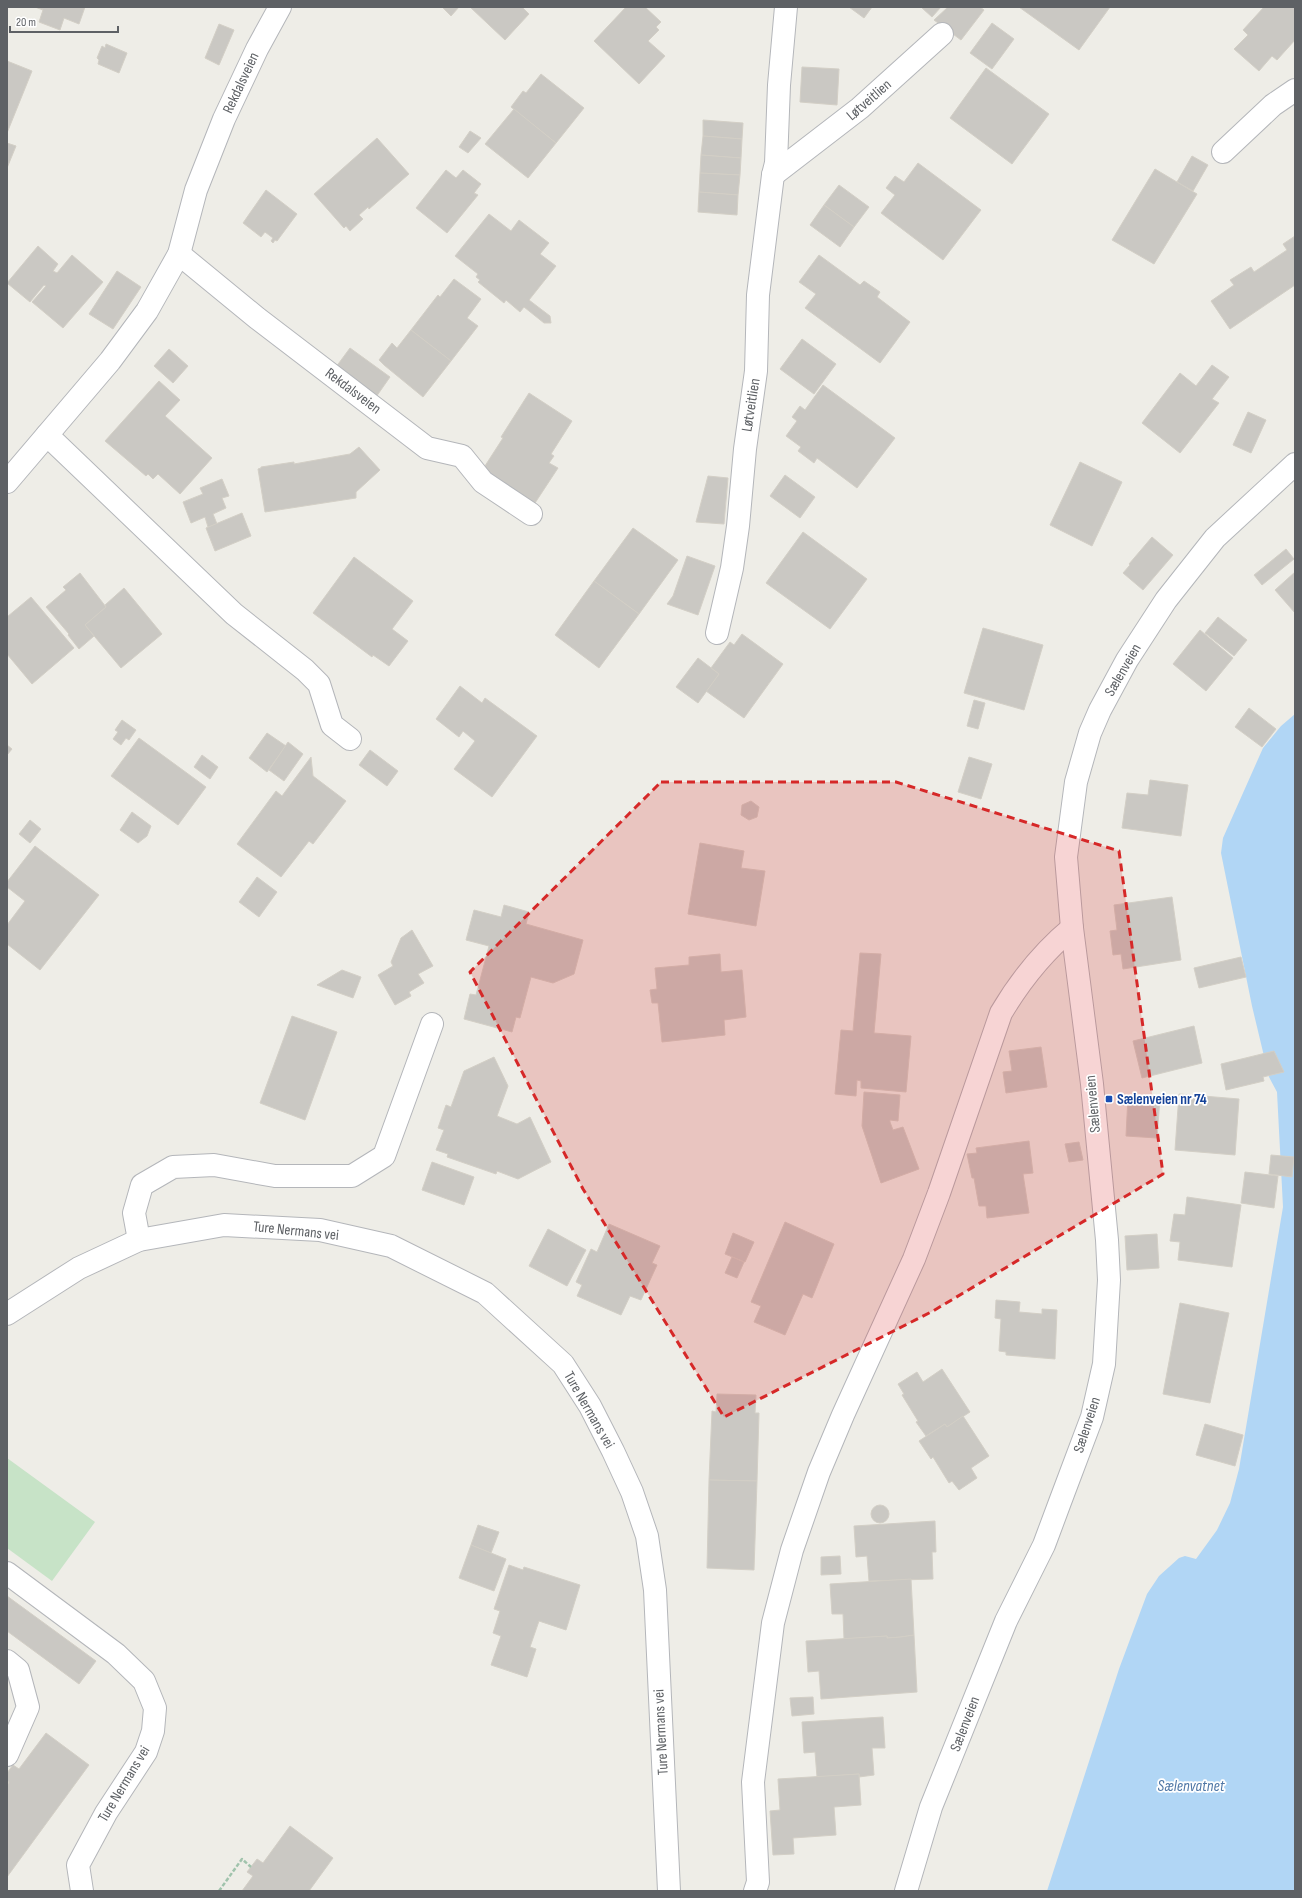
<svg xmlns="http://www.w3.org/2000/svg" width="1302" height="1898" font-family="'Sofia Sans Condensed',sans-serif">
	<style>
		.green { fill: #c7e3c7 }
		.water { fill: #b1d6f5 }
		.building { fill: #cac8c3; stroke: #d3cfc6 }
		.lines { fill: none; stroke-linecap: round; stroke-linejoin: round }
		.minor-casing { stroke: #b4b6ba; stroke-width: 24 }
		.path { stroke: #a0c3ac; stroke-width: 2.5; stroke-dasharray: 4 2; stroke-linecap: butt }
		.minor { stroke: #fff; stroke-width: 22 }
		.marked { fill: #d62828; fill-opacity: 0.2; stroke: #d62828; stroke-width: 3; stroke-dasharray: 8 5; stroke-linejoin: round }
		.transit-dot { fill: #1a4fb4; stroke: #fff; stroke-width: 1.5 }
		.labels { text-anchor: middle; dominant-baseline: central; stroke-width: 3.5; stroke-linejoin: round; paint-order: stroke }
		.street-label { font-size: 15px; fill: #5e6165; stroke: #fff }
		.transit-label { font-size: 15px; font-weight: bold; fill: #164399; stroke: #fff; text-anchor: start }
		.water-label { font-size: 16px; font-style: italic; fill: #4f77a6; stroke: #fff }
	</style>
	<rect width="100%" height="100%" fill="#eeede7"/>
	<path class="green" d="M 7,1458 L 95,1522 L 52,1581 L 7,1548 Z"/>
	<path class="water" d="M 1295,714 L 1295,1891 L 1047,1891 L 1119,1669 L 1147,1594 L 1159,1576 L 1179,1558 L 1185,1556 L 1196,1559 L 1217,1530 L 1230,1503 L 1239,1469 L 1283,1207 L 1277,1092 L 1269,1077 L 1252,1006 L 1221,853 L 1223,838 L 1263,748 L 1281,726 Z"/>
	<g class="building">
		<path d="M 35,7 L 85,7 L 79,24 L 64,18 L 60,30 L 39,22 L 43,10 Z"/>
		<path d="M 442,7 L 459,7 L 451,16 Z"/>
		<path d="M 470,7 L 522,7 L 529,14 L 505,40 Z"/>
		<path d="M 626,7 L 645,7 L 661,22 L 656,27 L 659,30 L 648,41 L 665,56 L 639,84 L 594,41 Z"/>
		<path d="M 849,7 L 872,7 L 864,18 Z"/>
		<path d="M 923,7 L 941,7 L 932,17 L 922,8 Z"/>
		<path d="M 948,7 L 980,7 L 984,10 L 961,40 L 934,20 Z"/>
		<path d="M 1019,7 L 1110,7 L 1079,50 Z"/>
		<path d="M 1264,7 L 1295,7 L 1295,40 L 1277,60 L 1272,56 L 1259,71 L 1234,49 L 1248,35 L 1243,30 Z"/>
		<path d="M 992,23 L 1014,39 L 992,69 L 970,53 Z"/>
		<path d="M 219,24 L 234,30 L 219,65 L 205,58 Z"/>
		<path d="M 106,44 L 127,53 L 119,73 L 98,64 L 99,60 L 97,58 L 102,46 L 105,48 Z"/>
		<path d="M 7,61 L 32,71 L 7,133 Z"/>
		<path d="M 802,67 L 839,69 L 837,105 L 800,102 Z"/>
		<path d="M 986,68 L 1049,114 L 1012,164 L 950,118 Z"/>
		<path d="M 541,74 L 584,108 L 556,143 L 511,107 L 523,91 L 526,93 Z"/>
		<path d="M 514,109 L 556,143 L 528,178 L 485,144 Z"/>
		<path d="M 703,120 L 743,123 L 742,139 L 703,136 Z"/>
		<path d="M 470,131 L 481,138 L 468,153 L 459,147 Z"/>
		<path d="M 703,136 L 742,139 L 741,158 L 701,155 Z"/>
		<path d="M 377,138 L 409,174 L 369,209 L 368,207 L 359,215 L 363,219 L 350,231 L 346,226 L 344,228 L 314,194 Z"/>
		<path d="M 7,143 L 16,146 L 7,168 Z"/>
		<path d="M 701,155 L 741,158 L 740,175 L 700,173 Z"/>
		<path d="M 1192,156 L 1208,165 L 1193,191 L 1177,182 Z"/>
		<path d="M 918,163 L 981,210 L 943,260 L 881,213 L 895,195 L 886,188 L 895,176 L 904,182 Z"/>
		<path d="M 1155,169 L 1197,194 L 1154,264 L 1112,240 Z"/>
		<path d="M 446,170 L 456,178 L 463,170 L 481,184 L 474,193 L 478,195 L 447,233 L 416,208 Z"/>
		<path d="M 700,173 L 740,175 L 738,195 L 699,192 Z"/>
		<path d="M 839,185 L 869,207 L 854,227 L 824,205 Z"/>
		<path d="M 266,190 L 297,214 L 277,241 L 275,240 L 273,243 L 271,241 L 273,238 L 265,232 L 261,237 L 243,223 Z"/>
		<path d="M 699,192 L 738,195 L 737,215 L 698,212 Z"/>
		<path d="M 824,205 L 854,227 L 840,247 L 810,225 Z"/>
		<path d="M 489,214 L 511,231 L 519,220 L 549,243 L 540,254 L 556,266 L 529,300 L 550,316 L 551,323 L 544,323 L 524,307 L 520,312 L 506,300 L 504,303 L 478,282 L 480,280 L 476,277 L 478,274 L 455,256 Z"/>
		<path d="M 1295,236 L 1295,285 L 1230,329 L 1211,301 L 1234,285 L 1230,280 L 1251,267 L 1254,272 L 1287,250 L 1283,244 Z"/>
		<path d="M 38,246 L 58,264 L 53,271 L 57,273 L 72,255 L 103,282 L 63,328 L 32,302 L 46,286 L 44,285 L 30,302 L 7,283 Z"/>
		<path d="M 819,255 L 860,285 L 864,281 L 880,292 L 877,297 L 910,322 L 880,363 L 805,308 L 816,294 L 799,282 Z"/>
		<path d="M 117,271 L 141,287 L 113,329 L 89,314 Z"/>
		<path d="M 454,279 L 481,299 L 467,318 L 478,326 L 451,361 L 411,330 L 438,295 L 440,297 Z"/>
		<path d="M 411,330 L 451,361 L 423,397 L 384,365 L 379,360 L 392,343 L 397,348 Z"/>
		<path d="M 802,339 L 836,364 L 814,394 L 780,369 Z"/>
		<path d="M 350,348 L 390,377 L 376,397 L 336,367 Z"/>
		<path d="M 169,349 L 188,366 L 173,383 L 154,366 Z"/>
		<path d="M 1212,365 L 1229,377 L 1212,399 L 1219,403 L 1180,453 L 1142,423 L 1180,373 L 1196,386 Z"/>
		<path d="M 159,381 L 180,400 L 165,416 L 212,458 L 180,494 L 158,474 L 153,479 L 148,474 L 146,476 L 105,441 Z"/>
		<path d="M 823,385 L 895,438 L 857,488 L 817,458 L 814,463 L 798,451 L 801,447 L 786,436 L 797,421 L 792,417 L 800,406 L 805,410 Z"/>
		<path d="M 529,393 L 572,421 L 551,454 L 554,456 L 549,463 L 558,468 L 535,503 L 483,469 L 503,438 L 501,437 Z"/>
		<path d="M 1248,412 L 1266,420 L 1251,453 L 1233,445 Z"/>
		<path d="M 359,447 L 380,470 L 356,492 L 356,498 L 265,512 L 258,469 L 261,468 L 261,467 L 294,462 L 294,464 L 350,454 Z"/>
		<path d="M 1080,462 L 1122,482 L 1092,546 L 1050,525 Z"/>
		<path d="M 785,475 L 815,497 L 800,518 L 770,496 Z"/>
		<path d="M 708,476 L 728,478 L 724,524 L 696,522 Z"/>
		<path d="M 222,479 L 229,496 L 222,498 L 226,508 L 213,514 L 217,524 L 208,527 L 205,517 L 191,523 L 183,502 L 203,494 L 200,488 Z"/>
		<path d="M 242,513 L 251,536 L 215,551 L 206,528 Z"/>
		<path d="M 633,528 L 678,560 L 639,614 L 594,581 Z"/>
		<path d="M 803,532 L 867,579 L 830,629 L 766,583 Z"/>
		<path d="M 1152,537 L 1173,555 L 1143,590 L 1123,573 L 1130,565 L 1129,564 Z"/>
		<path d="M 1286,549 L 1294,559 L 1262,585 L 1254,575 Z"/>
		<path d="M 687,556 L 715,566 L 698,615 L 667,604 L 673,596 Z"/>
		<path d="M 354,557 L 413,601 L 392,629 L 408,641 L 389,666 L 373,655 L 372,657 L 313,613 Z"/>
		<path d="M 1295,572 L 1295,613 L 1275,590 Z"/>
		<path d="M 80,573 L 106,607 L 85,625 L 94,636 L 79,649 L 68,635 L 69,634 L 46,607 L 66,590 L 63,587 Z"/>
		<path d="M 594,581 L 639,614 L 599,668 L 555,635 Z"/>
		<path d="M 124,588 L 162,634 L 121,668 L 85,625 L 106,607 L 105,605 Z"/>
		<path d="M 31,597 L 74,648 L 32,684 L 7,654 L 7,617 Z"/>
		<path d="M 1218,617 L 1247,640 L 1234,656 L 1205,633 Z"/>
		<path d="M 983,628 L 1043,645 L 1024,710 L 964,693 Z"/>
		<path d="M 1200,630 L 1233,658 L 1206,691 L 1173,664 Z"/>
		<path d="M 742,634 L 783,664 L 744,718 L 706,691 L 719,674 L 711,668 L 730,642 L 734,645 Z"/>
		<path d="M 698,658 L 719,674 L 698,703 L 676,687 Z"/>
		<path d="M 460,686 L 482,703 L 485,698 L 537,736 L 492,797 L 454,769 L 475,741 L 463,731 L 459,737 L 436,719 Z"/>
		<path d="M 974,700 L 985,703 L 978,729 L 967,726 Z"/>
		<path d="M 1249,708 L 1276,729 L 1262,747 L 1235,727 Z"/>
		<path d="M 122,720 L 136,730 L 129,740 L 126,738 L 121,745 L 113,739 L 118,732 L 115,730 Z"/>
		<path d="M 267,733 L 286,746 L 267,772 L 249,758 Z"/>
		<path d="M 139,738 L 206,787 L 178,825 L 111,776 Z"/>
		<path d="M 288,742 L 303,754 L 284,781 L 269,770 Z"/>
		<path d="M 7,745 L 12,749 L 7,755 Z"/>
		<path d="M 370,750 L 398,771 L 387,786 L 359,765 Z"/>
		<path d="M 202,755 L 218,767 L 210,779 L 194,767 Z"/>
		<path d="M 311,757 L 313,776 L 346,801 L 313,844 L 309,841 L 281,877 L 237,844 L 276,791 L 282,796 Z"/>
		<path d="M 969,757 L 992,764 L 981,799 L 958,792 Z"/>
		<path d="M 1150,780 L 1188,785 L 1181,836 L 1122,828 L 1127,793 L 1148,795 Z"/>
		<path d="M 751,801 L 759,807 L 757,817 L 749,820 L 741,815 L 742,805 Z"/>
		<path d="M 132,812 L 151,826 L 147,836 L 138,843 L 120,830 Z"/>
		<path d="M 30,820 L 41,829 L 30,843 L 19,834 Z"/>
		<path d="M 700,843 L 744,851 L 741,868 L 765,871 L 756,926 L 688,914 Z"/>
		<path d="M 35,846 L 99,895 L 40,970 L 7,944 L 7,925 L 25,901 L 7,887 L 7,882 Z"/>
		<path d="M 257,877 L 277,892 L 259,917 L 239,902 Z"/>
		<path d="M 1172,897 L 1181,960 L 1123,969 L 1121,954 L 1113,955 L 1110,931 L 1117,930 L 1114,905 Z"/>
		<path d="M 504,905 L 529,912 L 526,924 L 583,940 L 574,974 L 553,983 L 531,977 L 520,1018 L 516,1017 L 512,1032 L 464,1019 L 470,994 L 476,995 L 489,946 L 466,940 L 474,910 L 501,917 Z"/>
		<path d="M 412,930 L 433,966 L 418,974 L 424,983 L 409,992 L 411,996 L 395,1005 L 378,975 L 393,966 L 391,962 L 401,938 Z"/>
		<path d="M 860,953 L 881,954 L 874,1033 L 911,1036 L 906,1092 L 861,1088 L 861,1081 L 857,1080 L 856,1096 L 835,1094 L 841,1030 L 853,1031 Z"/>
		<path d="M 720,954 L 721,972 L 742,970 L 746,1017 L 724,1020 L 725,1035 L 662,1042 L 658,1003 L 652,1003 L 650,990 L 657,989 L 655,968 L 689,965 L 689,957 Z"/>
		<path d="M 1241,957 L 1246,977 L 1199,988 L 1194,968 Z"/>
		<path d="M 342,970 L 361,977 L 353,998 L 317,985 Z"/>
		<path d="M 292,1016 L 337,1032 L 305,1120 L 260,1103 Z"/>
		<path d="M 1194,1026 L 1202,1063 L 1142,1078 L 1133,1041 Z"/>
		<path d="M 1041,1047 L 1047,1087 L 1006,1093 L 1003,1072 L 1012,1071 L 1009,1051 Z"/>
		<path d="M 1274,1051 L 1284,1072 L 1263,1077 L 1264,1081 L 1226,1090 L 1221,1064 Z"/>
		<path d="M 494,1057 L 508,1086 L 497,1116 L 517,1124 L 530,1117 L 551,1162 L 518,1179 L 497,1171 L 496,1174 L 447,1157 L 448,1154 L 436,1150 L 444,1130 L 438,1128 L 446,1105 L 451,1107 L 464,1071 Z"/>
		<path d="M 864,1092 L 900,1095 L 898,1121 L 890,1120 L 890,1122 L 893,1130 L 903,1127 L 919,1169 L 881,1183 L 862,1126 Z"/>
		<path d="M 1179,1094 L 1239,1099 L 1235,1155 L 1175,1150 Z"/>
		<path d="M 1128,1096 L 1160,1098 L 1157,1138 L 1126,1136 Z"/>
		<path d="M 1029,1141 L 1033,1173 L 1023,1174 L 1029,1213 L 987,1218 L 986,1206 L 979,1206 L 974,1178 L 972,1178 L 967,1154 L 977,1153 L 976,1148 Z"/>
		<path d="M 1079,1142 L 1083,1160 L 1069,1162 L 1065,1144 Z"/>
		<path d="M 1271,1155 L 1294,1157 L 1292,1177 L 1269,1174 Z"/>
		<path d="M 432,1162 L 474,1177 L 464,1205 L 422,1190 Z"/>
		<path d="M 1245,1172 L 1278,1176 L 1274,1208 L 1241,1203 Z"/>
		<path d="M 1187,1197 L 1241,1205 L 1232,1267 L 1178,1260 L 1180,1242 L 1170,1241 L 1174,1214 L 1185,1215 Z"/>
		<path d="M 785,1222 L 834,1244 L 812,1298 L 803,1294 L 785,1335 L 754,1322 L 761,1306 L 751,1302 Z"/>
		<path d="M 609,1224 L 660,1246 L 652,1263 L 657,1265 L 641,1300 L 630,1296 L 621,1315 L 577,1296 L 582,1285 L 576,1282 L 591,1249 L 597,1252 Z"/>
		<path d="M 548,1229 L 586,1250 L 567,1286 L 529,1266 Z"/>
		<path d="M 733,1233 L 754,1242 L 745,1262 L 725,1254 Z"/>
		<path d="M 1157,1234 L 1159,1268 L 1127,1270 L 1125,1236 Z"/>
		<path d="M 732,1257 L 744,1262 L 737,1278 L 725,1273 Z"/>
		<path d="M 996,1300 L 1020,1302 L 1019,1312 L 1042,1314 L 1042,1309 L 1057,1310 L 1055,1359 L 1006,1355 L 1006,1352 L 999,1351 L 1001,1319 L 995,1318 Z"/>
		<path d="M 1180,1303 L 1229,1313 L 1210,1403 L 1163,1394 Z"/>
		<path d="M 942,1369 L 970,1412 L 947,1427 L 945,1424 L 926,1436 L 916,1422 L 918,1421 L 902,1395 L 904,1394 L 898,1384 L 917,1372 L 923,1382 Z"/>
		<path d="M 717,1394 L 756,1395 L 755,1413 L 759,1413 L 757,1481 L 709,1480 L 712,1411 L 716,1412 Z"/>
		<path d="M 963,1416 L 989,1456 L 971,1468 L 977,1478 L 959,1490 L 952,1481 L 949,1483 L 933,1457 L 931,1459 L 919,1441 L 945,1424 L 947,1427 Z"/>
		<path d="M 1205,1424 L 1243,1435 L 1235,1466 L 1196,1455 Z"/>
		<path d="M 709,1480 L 757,1481 L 754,1570 L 707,1568 Z"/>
		<circle cx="880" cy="1514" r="9"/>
		<path d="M 935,1521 L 936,1552 L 932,1552 L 933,1579 L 869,1581 L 867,1556 L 856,1557 L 854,1526 Z"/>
		<path d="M 478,1525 L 499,1532 L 491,1553 L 471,1545 Z"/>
		<path d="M 471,1545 L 506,1559 L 494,1591 L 459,1578 Z"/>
		<path d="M 840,1556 L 841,1574 L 821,1575 L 821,1557 Z"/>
		<path d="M 509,1565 L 523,1570 L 524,1567 L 580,1585 L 566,1630 L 539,1621 L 530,1647 L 536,1649 L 527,1677 L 491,1665 L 501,1636 L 493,1633 L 500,1611 L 494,1609 Z"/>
		<path d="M 911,1579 L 914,1635 L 901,1637 L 887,1638 L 887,1636 L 844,1639 L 843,1614 L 832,1614 L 830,1584 Z"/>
		<path d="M 7,1596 L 96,1661 L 79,1684 L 7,1631 Z"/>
		<path d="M 914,1635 L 917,1692 L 821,1699 L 819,1671 L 808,1672 L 806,1641 L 887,1636 L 887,1638 L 901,1637 Z"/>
		<path d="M 813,1697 L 814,1714 L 792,1716 L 790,1698 Z"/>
		<path d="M 883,1717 L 885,1748 L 872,1748 L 874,1775 L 859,1777 L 859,1774 L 817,1777 L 815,1752 L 804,1753 L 802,1722 Z"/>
		<path d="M 46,1733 L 89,1765 L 7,1877 L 7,1786 L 9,1782 L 7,1781 L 7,1773 L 13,1765 L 19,1769 Z"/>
		<path d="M 859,1774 L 861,1805 L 834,1807 L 836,1835 L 793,1838 L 794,1854 L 773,1855 L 770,1811 L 780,1810 L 778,1779 Z"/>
		<path d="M 290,1826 L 333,1858 L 309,1891 L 242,1891 L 253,1876 L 247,1872 L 257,1859 L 263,1863 Z"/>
	</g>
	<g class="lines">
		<defs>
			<g id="minor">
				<path d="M 1223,152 L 1273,105 L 1295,90"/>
				<path d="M 773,175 L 860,108 L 942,34"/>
				<path d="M 179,254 L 257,318 L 427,448 L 462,456 L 483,482 L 531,514"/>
				<path d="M 47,435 L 234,614 L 305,670 L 319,684 L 332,725 L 350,739"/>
				<path d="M 7,482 L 110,361 L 147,311 L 179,254 L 196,190 L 224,119 L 257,49 L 280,7"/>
				<path d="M 717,633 L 732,568 L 738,526 L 745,449 L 756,371 L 758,295 L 773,175 L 776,163 L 779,85 L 786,7"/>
				<path d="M 139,1240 L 134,1213 L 142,1185 L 173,1167 L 214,1165 L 275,1176 L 352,1176 L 384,1156 L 432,1024"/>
				<path d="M 7,1314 L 79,1268 L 139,1240 L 224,1225 L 320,1230 L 391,1246 L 485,1293 L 563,1364 L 590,1406 L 613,1451 L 632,1492 L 647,1536 L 655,1590 L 669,1891"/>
				<path d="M 7,1573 L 116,1654 L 144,1681 L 155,1708 L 153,1731 L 146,1752 L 106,1813 L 78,1865 L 82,1891"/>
				<path d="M 7,1661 L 18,1670 L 28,1707 L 7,1755"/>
				<path d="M 755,1891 L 758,1882 L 753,1782 L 773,1623 L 792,1550 L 819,1472 L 843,1415 L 914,1259 L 939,1193 L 1001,1013 C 1020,981 1043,952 1072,928"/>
				<path d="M 906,1891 L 931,1807 L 1006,1621 L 1044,1545 L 1060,1502 L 1092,1417 L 1104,1364 L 1109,1280 L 1107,1240 L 1092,1084 L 1072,928 L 1066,857 L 1076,782 L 1090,733 L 1100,710 L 1127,660 L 1166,600 L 1215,538 L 1295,464"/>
			</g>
		</defs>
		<use href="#minor" class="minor-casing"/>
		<path class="path" d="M 219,1891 L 242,1859 L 251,1867"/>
		<use href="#minor" class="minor"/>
	</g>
	<path class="marked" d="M 661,782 L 896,782 L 1119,851 L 1163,1174 L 933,1311 L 724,1417 L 583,1189 L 470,972 Z"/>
	<rect class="transit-dot" x="1105" y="1095" width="8" height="8" rx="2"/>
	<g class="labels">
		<g class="street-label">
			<text transform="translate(241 83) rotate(-65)">Rekdalsveien</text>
			<text transform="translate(869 100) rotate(-41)">Løtveitlien</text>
			<text transform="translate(353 391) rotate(37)">Rekdalsveien</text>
			<text transform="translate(751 405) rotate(-81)">Løtveitlien</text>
			<text transform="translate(1123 670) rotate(-60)">Sælenveien</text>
			<text transform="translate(1093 1104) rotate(-95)">Sælenveien</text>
			<text transform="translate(296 1231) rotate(6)">Ture Nermans vei</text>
			<text transform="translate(589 1410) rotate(60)">Ture Nermans vei</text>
			<text transform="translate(1087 1425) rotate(-72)">Sælenveien</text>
			<text transform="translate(965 1724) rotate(-69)">Sælenveien</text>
			<text transform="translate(661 1732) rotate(-93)">Ture Nermans vei</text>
			<text transform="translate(124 1784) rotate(-59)">Ture Nermans vei</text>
		</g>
		<g class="transit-label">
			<text x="1117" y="1099">Sælenveien nr 74</text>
		</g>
		<g class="water-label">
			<text x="1191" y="1786">Sælenvatnet</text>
		</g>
	</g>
	<rect width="1302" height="1898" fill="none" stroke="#5e6165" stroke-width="16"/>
	<path d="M10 26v6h108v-6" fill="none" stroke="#5e6165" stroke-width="2"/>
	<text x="16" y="26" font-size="12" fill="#5e6165" stroke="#ffffff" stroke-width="3" paint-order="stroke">20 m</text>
</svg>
